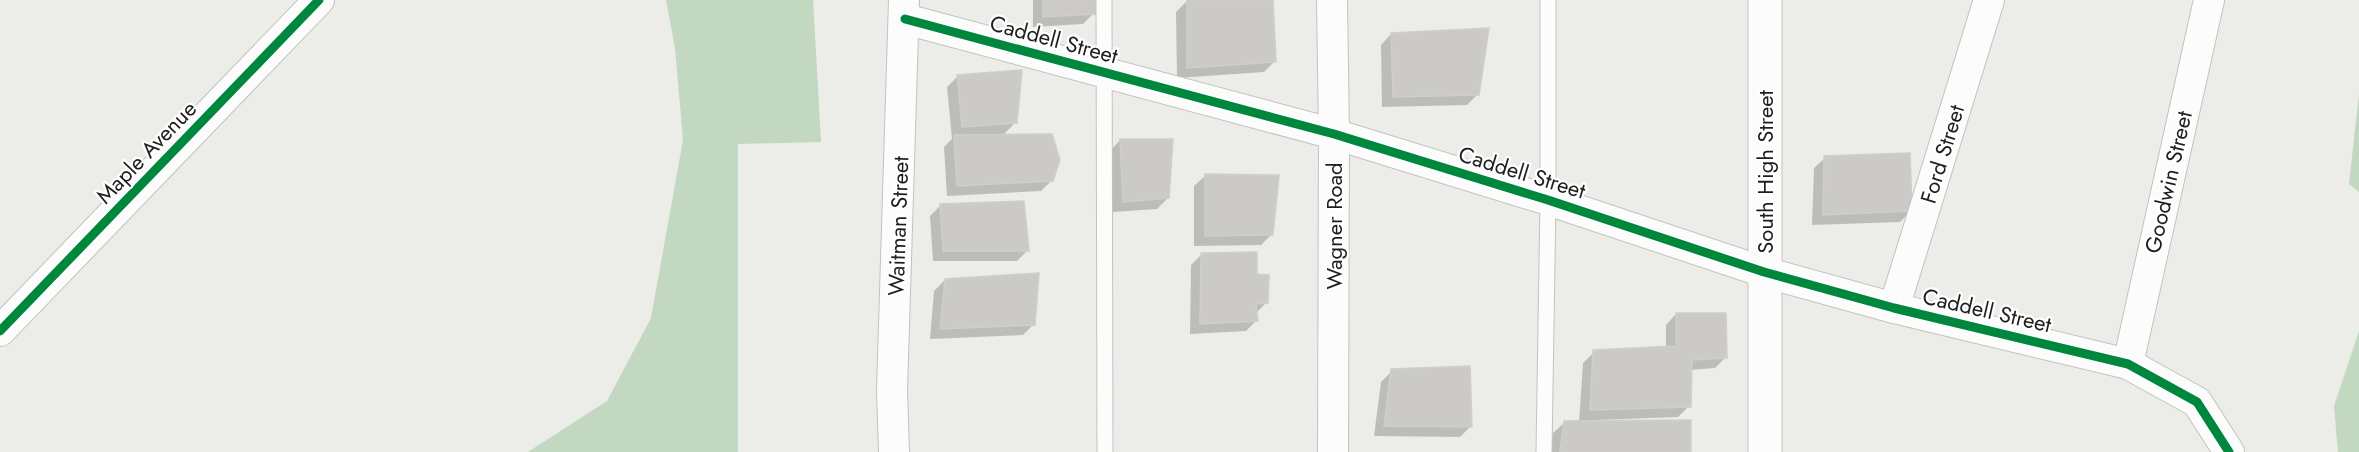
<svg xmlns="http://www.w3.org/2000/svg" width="2359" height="452" font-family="Jost,sans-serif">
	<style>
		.forest { fill: #c3d8c0 }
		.shadow { fill: #0003 }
		.building { fill: #cbcac7; stroke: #cfcec9; stroke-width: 1.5 }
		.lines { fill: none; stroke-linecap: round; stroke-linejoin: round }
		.service-casing { stroke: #c2c2c0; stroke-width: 17 }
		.minor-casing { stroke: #c2c2c0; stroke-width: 32 }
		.tertiary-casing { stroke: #c2c2c0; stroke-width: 35 }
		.service { stroke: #fcfcfc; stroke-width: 15 }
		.minor { stroke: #fcfcfc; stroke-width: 30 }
		.tertiary { stroke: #fcfcfc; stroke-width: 33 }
		.cycleway-casing { stroke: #fff; stroke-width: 13 }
		.cycleway { stroke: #00873e; stroke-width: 9 }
		.labels { text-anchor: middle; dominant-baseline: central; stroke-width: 4.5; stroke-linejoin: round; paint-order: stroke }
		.street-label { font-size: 22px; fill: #1e1e1e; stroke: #fff }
	</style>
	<rect width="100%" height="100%" fill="#ecece8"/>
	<g class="forest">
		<path d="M 666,0 L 813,0 L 821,142 L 738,144 L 738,452 L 528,452 L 607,401 L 651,318 L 683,140 L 675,48 Z"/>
		<path d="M 2359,94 L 2359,192 L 2349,184 Z"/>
		<path d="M 2359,331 L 2359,452 L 2338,452 L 2334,406 Z"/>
	</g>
	<g class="shadow">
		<path d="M 1033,0 L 1094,0 L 1094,13 L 1083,24 L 1033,27 Z"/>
		<path d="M 1203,0 L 1272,0 L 1274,62 L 1264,72 L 1177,78 L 1176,12 L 1187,1 Z"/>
		<path d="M 1391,34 L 1478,94 L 1467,105 L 1382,107 L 1381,45 Z"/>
		<path d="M 958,76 L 1015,123 L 1002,136 L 1052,180 L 1041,191 L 947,196 L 944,147 L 952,139 L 947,87 Z"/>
		<path d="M 1120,140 L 1168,198 L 1157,209 L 1113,212 L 1110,151 Z"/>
		<path d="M 1825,158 L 1911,211 L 1900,222 L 1812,225 L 1814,168 Z"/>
		<path d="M 1205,176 L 1272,234 L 1261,245 L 1194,246 L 1194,186 Z"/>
		<path d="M 940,206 L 1028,250 L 1017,261 L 933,261 L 930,216 Z"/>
		<path d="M 1202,254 L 1255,276 L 1267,302 L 1256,313 L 1257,320 L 1246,331 L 1190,334 L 1191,265 Z"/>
		<path d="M 945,280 L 1034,324 L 1023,335 L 930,339 L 934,291 Z"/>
		<path d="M 1676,314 L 1726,357 L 1715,368 L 1690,370 L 1689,406 L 1678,417 L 1598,420 L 1598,422 L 1690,452 L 1551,452 L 1553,433 L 1564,423 L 1579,422 L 1583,363 L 1594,352 L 1666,348 L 1666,325 Z"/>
		<path d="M 1392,371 L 1471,426 L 1460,437 L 1374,436 L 1381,382 Z"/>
	</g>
	<g class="building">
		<path d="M 1043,0 L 1096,0 L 1096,14 L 1043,17 Z"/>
		<path d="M 1187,0 L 1273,0 L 1276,62 L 1187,68 Z"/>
		<path d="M 1489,28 L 1479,95 L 1393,97 L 1391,33 Z"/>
		<path d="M 1022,70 L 1017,123 L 962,127 L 957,75 Z"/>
		<path d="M 1052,134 L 1060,160 L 1053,181 L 957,186 L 954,135 Z"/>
		<path d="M 1120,139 L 1173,139 L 1169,198 L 1123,202 Z"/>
		<path d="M 1910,153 L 1912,211 L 1823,215 L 1824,156 Z"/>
		<path d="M 1205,174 L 1279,175 L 1273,235 L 1205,236 Z"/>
		<path d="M 1024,201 L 1029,251 L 943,251 L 940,204 Z"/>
		<path d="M 1257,252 L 1257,274 L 1269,275 L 1268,303 L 1256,304 L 1258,321 L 1200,324 L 1201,253 Z"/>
		<path d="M 1039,273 L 1035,325 L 940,329 L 945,279 Z"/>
		<path d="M 1676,313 L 1726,313 L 1727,358 L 1692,360 L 1691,407 L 1590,410 L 1593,350 L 1676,346 Z"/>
		<path d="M 1470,366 L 1472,427 L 1384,426 L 1391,369 Z"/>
		<path d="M 1691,420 L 1691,452 L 1560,452 L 1564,421 Z"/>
	</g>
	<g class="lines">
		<defs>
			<g id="service">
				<path d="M 1104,0 L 1105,452"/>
				<path d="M 1544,452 L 1548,200 L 1548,0"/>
			</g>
			<g id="minor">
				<path d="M 1332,0 L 1334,134 L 1333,452"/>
				<path d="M 905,19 L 1334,134 L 1548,200 L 1764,272 L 1894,308 L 2128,364 L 2197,402 L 2229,452"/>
				<path d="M 1894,308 L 1989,0"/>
				<path d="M 0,331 L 319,0"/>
				<path d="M 2128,364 L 2209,0"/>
				<path d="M 894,452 L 892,390 L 904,0"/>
			</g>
			<path id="tertiary" d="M 1765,0 L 1765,452"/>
		</defs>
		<use href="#service" class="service-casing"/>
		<use href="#minor" class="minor-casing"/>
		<use href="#tertiary" class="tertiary-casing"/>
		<use href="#service" class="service"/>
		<use href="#minor" class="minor"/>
		<use href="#tertiary" class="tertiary"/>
		<defs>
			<g id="cycleway">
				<path d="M 905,19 L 1334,134 L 1548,200 L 1764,272 L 1894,308 L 2128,364 L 2197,402 L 2229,452"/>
				<path d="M 0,331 L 319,0"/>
			</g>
		</defs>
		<use href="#cycleway" class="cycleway-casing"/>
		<use href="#cycleway" class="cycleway"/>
	</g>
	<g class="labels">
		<g class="street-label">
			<text transform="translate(1054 39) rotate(15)">Caddell Street</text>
			<text transform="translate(146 152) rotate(-46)">Maple Avenue</text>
			<text transform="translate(1942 154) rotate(-73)">Ford Street</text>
			<text transform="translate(1522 172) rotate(17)">Caddell Street</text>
			<text transform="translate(1765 172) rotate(-90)">South High Street</text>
			<text transform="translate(2168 182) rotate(-77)">Goodwin Street</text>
			<text transform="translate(898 226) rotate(-88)">Waitman Street</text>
			<text transform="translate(1334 226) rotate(-90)">Wagner Road</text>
			<text transform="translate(1987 310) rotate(13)">Caddell Street</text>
		</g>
	</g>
</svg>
